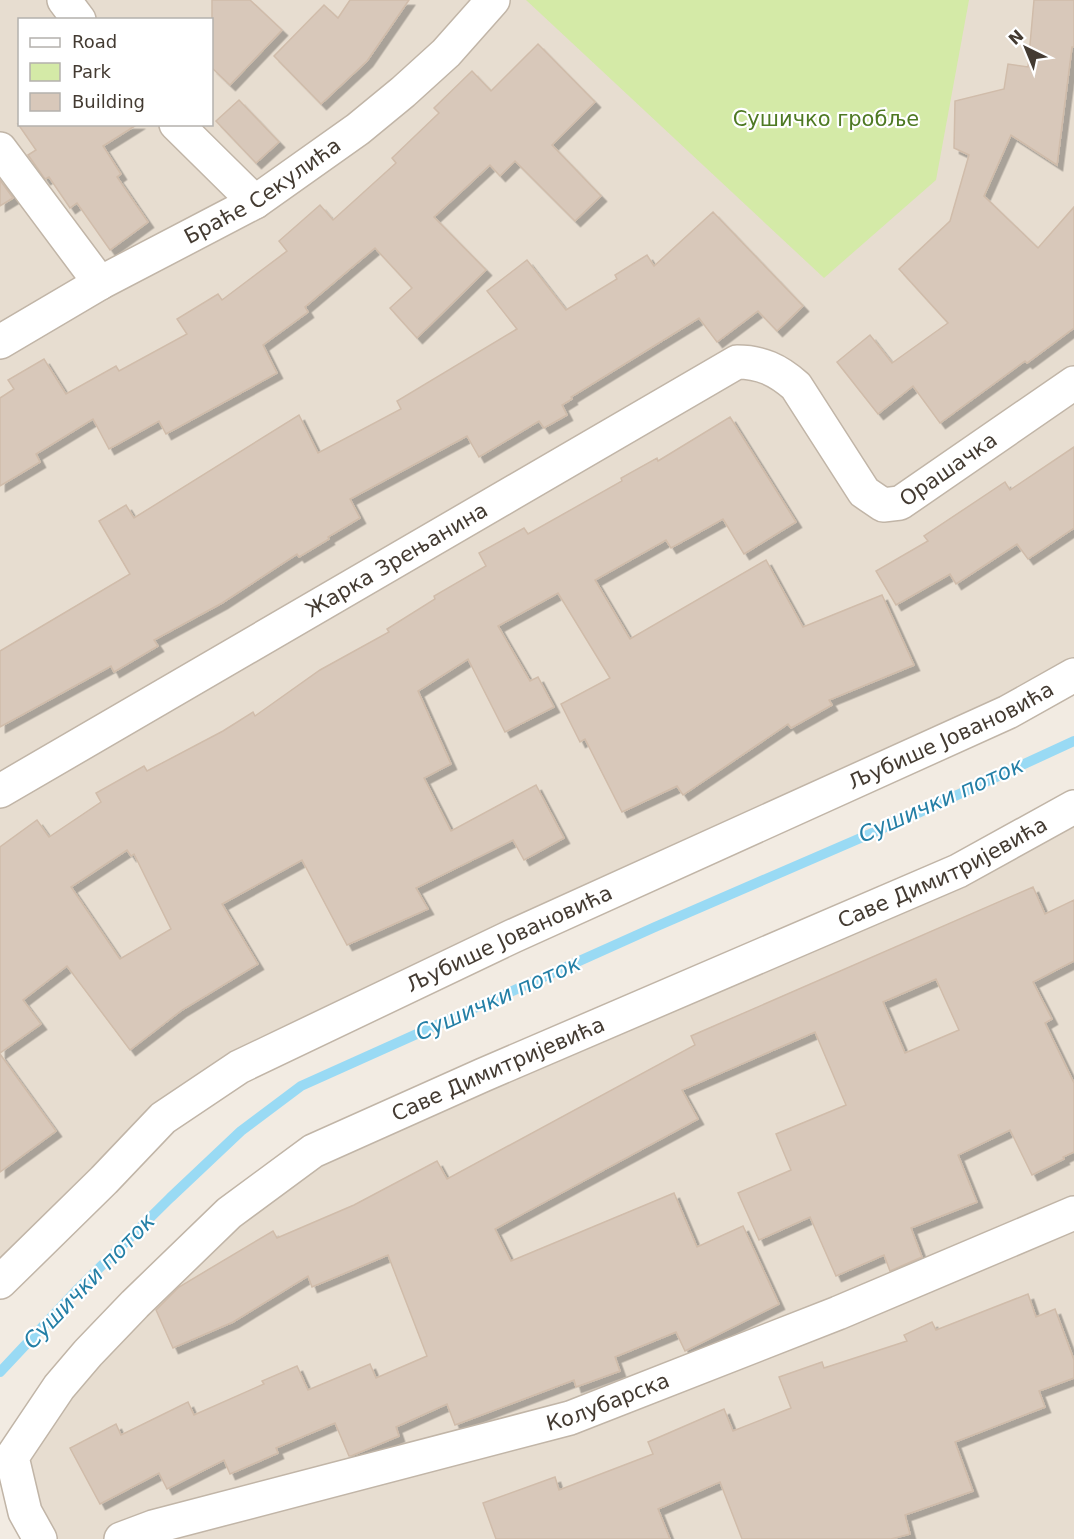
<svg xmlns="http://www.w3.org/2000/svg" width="1074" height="1539" font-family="'DejaVu Sans',sans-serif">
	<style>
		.residential { fill: #e7ddd0; fill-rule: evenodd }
		.green { fill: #d4eaa7 }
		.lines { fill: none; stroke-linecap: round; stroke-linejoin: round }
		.stream { stroke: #99daf4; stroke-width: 10 }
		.building { fill: #d8c8ba; stroke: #d0bcaa; stroke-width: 1.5; fill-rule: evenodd; filter: url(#shadow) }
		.minor-casing { stroke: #c1b5a7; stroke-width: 36 }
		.minor { stroke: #fff; stroke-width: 33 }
		.labels { text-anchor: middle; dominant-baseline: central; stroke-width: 4.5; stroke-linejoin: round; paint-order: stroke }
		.park-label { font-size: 21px; fill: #4e7923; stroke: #fff }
		.street-label { font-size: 21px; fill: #443b32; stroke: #fff }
		.water-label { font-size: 22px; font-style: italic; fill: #247fa6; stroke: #fff }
	</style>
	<defs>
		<filter id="shadow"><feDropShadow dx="5.5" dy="5.5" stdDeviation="0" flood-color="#0004"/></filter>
	</defs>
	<rect width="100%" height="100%" fill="#f2ebe2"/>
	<g class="residential">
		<path d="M 0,0 L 1074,0 L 1074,675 L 239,1067 L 0,1282 ZM 20,20 L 212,20 L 212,124 L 20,124 Z"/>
		<path d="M 1074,807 L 1074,1539 L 46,1539 L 12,1457 L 59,1387 L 313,1151 Z"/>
	</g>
	<path class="green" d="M 526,0 L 969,0 L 936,180 L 824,278 Z"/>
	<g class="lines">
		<path class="stream" d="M 0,1372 L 77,1290 L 170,1198 L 241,1131 L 301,1086 L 655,927 L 916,814 L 1074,741"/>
	</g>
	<g class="building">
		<path d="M 212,0 L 250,0 L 282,30 L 230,85 L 212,68 Z"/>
		<path d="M 350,0 L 409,0 L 367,61 L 321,104 L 274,56 L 324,5 L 338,18 Z"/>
		<path d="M 1034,0 L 1074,0 L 1074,47 L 1072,47 L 1057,165 L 1011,135 L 984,196 L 1038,248 L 1074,207 L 1074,328 L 1027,363 L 1025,361 L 940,423 L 913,386 L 878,414 L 837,362 L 870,335 L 892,363 L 948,323 L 899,269 L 950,221 L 969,155 L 954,148 L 955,101 L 1004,89 L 1008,64 L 1028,67 Z"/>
		<path d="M 538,44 L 595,102 L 552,145 L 601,196 L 575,221 L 515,161 L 500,176 L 490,165 L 434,217 L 486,270 L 417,338 L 390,308 L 412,288 L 375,248 L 305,307 L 308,312 L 263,345 L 277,373 L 166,434 L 159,421 L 109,449 L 93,419 L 36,454 L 40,462 L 0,486 L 0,398 L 14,389 L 8,380 L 44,359 L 66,394 L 116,366 L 119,371 L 187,334 L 177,319 L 218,294 L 222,300 L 287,251 L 279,241 L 320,205 L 333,220 L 396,163 L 392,158 L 439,113 L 434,108 L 472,71 L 491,91 Z"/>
		<path d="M 239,100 L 279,142 L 256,163 L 216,121 Z"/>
		<path d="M 18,124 L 138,124 L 103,146 L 121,174 L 117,177 L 148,222 L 110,250 L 77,203 L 70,208 L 49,177 L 45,179 L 28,155 L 36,150 Z"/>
		<path d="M 0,180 L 13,198 L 0,206 Z"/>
		<path d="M 713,212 L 803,306 L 777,331 L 758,311 L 717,342 L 699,318 L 571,397 L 572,399 L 562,405 L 567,415 L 544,428 L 539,421 L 479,457 L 467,436 L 350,499 L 360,518 L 328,537 L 329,539 L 299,557 L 297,554 L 222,603 L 154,640 L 158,646 L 114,672 L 111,666 L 0,727 L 0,651 L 130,574 L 99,521 L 126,505 L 134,518 L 299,415 L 318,453 L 401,409 L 397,401 L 517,329 L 487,291 L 527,260 L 566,310 L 617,279 L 615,275 L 647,255 L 654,266 Z"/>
		<path d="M 730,417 L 796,522 L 744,554 L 723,519 L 671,548 L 666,540 L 595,580 L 630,639 L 766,560 L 803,627 L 882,595 L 914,665 L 829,700 L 832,705 L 791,728 L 788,724 L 683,795 L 677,786 L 622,812 L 585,739 L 580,742 L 561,704 L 610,678 L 558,593 L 498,626 L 530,681 L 538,677 L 554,707 L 505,732 L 468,659 L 418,691 L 451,764 L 424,778 L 451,831 L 536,785 L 564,838 L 524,860 L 513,840 L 416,888 L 428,909 L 347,945 L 302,860 L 222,904 L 258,964 L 182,1010 L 130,1050 L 67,966 L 23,1000 L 41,1024 L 0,1053 L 0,847 L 37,820 L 49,837 L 101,802 L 96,793 L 144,766 L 147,771 L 223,731 L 253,712 L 255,716 L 320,670 L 389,632 L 387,629 L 435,599 L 434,596 L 486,566 L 479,553 L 524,528 L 528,534 L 622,481 L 621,478 L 657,458 L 658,461 ZM 127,850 L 131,856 L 134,854 L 171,929 L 120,959 L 71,887 Z"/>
		<path d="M 1074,447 L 1074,528 L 1028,559 L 1017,544 L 956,584 L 950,574 L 896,605 L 876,571 L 928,541 L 924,536 L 1005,482 L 1010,490 Z"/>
		<path d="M 1033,887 L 1045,914 L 1074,900 L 1074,961 L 1033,982 L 1052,1019 L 1045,1023 L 1074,1083 L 1074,1152 L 1063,1157 L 1064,1159 L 1032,1175 L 1010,1130 L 958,1155 L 977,1202 L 911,1228 L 922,1257 L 890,1271 L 884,1255 L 836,1276 L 810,1217 L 759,1240 L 738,1193 L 791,1170 L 776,1134 L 846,1105 L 815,1032 L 682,1090 L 698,1119 L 495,1229 L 511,1261 L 674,1193 L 697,1247 L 743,1226 L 779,1304 L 685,1351 L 676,1332 L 615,1357 L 620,1371 L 576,1387 L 574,1380 L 455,1425 L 447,1404 L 396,1427 L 399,1436 L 351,1456 L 349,1456 L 335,1423 L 276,1448 L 278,1453 L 230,1474 L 224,1460 L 167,1489 L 159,1473 L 100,1504 L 70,1448 L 116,1424 L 121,1435 L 188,1402 L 194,1415 L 264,1384 L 262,1381 L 297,1366 L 308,1390 L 370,1364 L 376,1378 L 427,1356 L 388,1255 L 312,1287 L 308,1276 L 233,1322 L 173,1348 L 156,1310 L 179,1287 L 273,1231 L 277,1238 L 354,1205 L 437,1161 L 447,1179 L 695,1045 L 691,1036 ZM 936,979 L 959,1030 L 905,1053 L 883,1002 Z"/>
		<path d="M 0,1054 L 56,1131 L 0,1172 Z"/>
		<path d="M 1028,1294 L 1036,1317 L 1055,1309 L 1074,1360 L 1074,1378 L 1039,1391 L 1045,1407 L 955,1442 L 973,1491 L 905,1515 L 910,1534 L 891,1539 L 742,1539 L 720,1482 L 658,1509 L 670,1539 L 496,1539 L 483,1503 L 555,1477 L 559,1490 L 653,1454 L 648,1442 L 724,1409 L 733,1431 L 791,1408 L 779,1377 L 822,1362 L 824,1368 L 907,1341 L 904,1335 L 932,1322 L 936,1330 Z"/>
	</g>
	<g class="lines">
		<defs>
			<g id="minor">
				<path d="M 64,0 L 79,20"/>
				<path d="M 176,124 L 255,202"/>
				<path d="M 0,149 L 100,283"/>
				<path id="s1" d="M 0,342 L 100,283 L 255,202 L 358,129 L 403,92 L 446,53 L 493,0"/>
				<path id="s2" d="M 0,791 L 737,362 C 761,362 778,370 796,386 L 864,492 L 883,505 L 900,503 L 1074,383"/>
				<path id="s3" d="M 0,1282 L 104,1180 L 163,1118 L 239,1067 L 513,936 L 1008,712 L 1074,675"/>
				<path id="s4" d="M 40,1539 L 25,1512 L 12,1457 L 59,1387 L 88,1353 L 135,1304 L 229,1213 L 313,1151 L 483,1075 L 958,871 L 1074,807"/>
				<path id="s5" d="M 121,1539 L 153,1527 L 570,1418 L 838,1313 L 1074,1213"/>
			</g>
		</defs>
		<use href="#minor" class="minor-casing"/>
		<use href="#minor" class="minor"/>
	</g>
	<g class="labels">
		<g class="park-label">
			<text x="826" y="119">Сушичко гробље</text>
		</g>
		<g class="street-label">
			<text stroke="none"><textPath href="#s1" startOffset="303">Браће Секулића</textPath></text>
			<text stroke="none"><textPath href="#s2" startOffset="1143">Орашачка</textPath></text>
			<text stroke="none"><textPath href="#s2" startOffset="459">Жарка Зрењанина</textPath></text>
			<text stroke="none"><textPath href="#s3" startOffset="1108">Љубише Јовановића</textPath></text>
			<text stroke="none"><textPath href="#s4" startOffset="1208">Саве Димитријевића</textPath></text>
			<text stroke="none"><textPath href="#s3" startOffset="622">Љубише Јовановића</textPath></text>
			<text stroke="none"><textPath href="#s4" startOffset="722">Саве Димитријевића</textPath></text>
			<text stroke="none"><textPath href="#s5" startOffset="506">Колубарска</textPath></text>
		</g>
		<g class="water-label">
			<text transform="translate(941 800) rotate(-24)">Сушички поток</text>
			<text transform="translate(498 998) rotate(-24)">Сушички поток</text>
			<text transform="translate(89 1281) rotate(-46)">Сушички поток</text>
		</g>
	</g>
	<rect x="18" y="18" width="195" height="108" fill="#ffffff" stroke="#b4b1ad" stroke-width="1.5"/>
	<rect x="30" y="38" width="30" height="9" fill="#ffffff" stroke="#b4b1ad" stroke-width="1.5"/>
	<text x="72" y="48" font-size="18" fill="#443b32">Road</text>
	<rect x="30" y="63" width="30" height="18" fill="#d4eaa7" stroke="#b4b1ad" stroke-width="1.5"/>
	<text x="72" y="78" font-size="18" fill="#443b32">Park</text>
	<rect x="30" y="93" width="30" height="18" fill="#d8c8ba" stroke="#b4b1ad" stroke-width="1.5"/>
	<text x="72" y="108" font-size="18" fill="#443b32">Building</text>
	<g transform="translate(1026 48) rotate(317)" stroke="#ffffff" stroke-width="4.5" paint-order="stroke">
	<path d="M0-4.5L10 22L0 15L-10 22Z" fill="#443b32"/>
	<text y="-9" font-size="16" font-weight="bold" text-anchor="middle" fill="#443b32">N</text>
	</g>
</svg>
